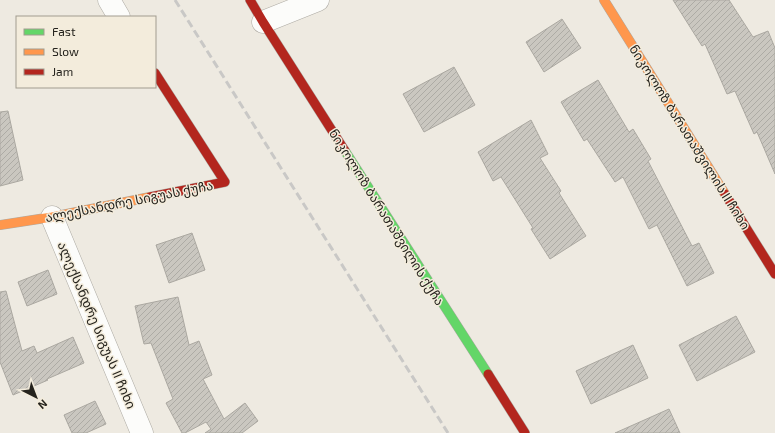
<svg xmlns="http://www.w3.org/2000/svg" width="775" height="433" font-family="'Exo 2','Noto Sans Georgian',sans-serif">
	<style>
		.building { fill: url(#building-hatch); stroke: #aba8a1 }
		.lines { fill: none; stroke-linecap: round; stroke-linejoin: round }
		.street-casing { stroke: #adaaa3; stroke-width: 23 }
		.fast-casing { stroke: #adaaa3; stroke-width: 10 }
		.slow-casing { stroke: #adaaa3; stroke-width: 10 }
		.jam-casing { stroke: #adaaa3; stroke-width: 10 }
		.street { stroke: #fcfcfa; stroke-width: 22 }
		.fast { stroke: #63d668; stroke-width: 9 }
		.slow { stroke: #ff974d; stroke-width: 9 }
		.jam { stroke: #b3261e; stroke-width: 9 }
		.rail { stroke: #c9c8c6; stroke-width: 3; stroke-dasharray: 8 4; stroke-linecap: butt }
		.labels { text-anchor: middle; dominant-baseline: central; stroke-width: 3; stroke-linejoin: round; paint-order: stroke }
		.street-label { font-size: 13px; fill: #25231d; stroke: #f3ecdc }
	</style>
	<defs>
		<pattern id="building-hatch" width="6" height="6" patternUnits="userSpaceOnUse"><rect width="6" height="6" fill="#cac7c0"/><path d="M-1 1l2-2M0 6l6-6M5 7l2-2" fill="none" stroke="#adaba5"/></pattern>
	</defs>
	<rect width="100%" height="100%" fill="#eeeae1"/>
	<g class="building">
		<path d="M 673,0 L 729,0 L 753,37 L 768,31 L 775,48 L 775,174 L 757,132 L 754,134 L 735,91 L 727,94 L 705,44 L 702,46 Z"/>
		<path d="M 562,19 L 581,48 L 544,72 L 526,42 Z"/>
		<path d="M 454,67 L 475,105 L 424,132 L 403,94 Z"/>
		<path d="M 598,80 L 629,132 L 633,129 L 651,159 L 648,161 L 692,246 L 699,243 L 714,273 L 687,286 L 657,225 L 649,229 L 623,177 L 615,182 L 587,139 L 584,141 L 561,102 Z"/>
		<path d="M 8,111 L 23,180 L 0,186 L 0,112 Z"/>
		<path d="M 531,120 L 548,154 L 540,158 L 561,191 L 559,193 L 586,236 L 550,259 L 531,229 L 533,228 L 501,177 L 493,181 L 478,152 Z"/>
		<path d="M 192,233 L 205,270 L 169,283 L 156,245 Z"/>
		<path d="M 48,270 L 57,294 L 27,306 L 18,282 Z"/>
		<path d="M 6,291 L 22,351 L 34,346 L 37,353 L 73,337 L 84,363 L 47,379 L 48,380 L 13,395 L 0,362 L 0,292 Z"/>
		<path d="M 178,297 L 189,345 L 199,341 L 212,375 L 203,379 L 224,419 L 245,403 L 258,421 L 242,433 L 205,433 L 211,429 L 206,422 L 185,433 L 182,433 L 166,403 L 173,399 L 151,343 L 144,344 L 135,306 Z"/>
		<path d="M 736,316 L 755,352 L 697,381 L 679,345 Z"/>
		<path d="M 633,345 L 648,378 L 591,404 L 576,371 Z"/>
		<path d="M 95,401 L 106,424 L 86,433 L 72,433 L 64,415 Z"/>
		<path d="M 669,409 L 680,433 L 615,433 Z"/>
	</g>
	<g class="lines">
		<defs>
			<g id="street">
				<path d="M 109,0 L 119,17"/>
				<path d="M 263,22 L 318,0"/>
				<path d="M 52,217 L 142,433"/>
			</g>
			<path id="fast" d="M 345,151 L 488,374"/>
			<g id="slow">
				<path d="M 604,0 L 725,194"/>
				<path d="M 0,225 L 52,217 L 150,197"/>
			</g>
			<g id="jam">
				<path d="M 250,0 L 263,22 L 345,151"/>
				<path d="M 725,194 L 775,274"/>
				<path d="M 150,197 L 225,182 L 155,73"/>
				<path d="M 488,374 L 525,433"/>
			</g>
		</defs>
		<use href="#street" class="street-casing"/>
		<use href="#fast" class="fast-casing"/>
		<use href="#slow" class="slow-casing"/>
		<use href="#jam" class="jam-casing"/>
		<use href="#street" class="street"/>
		<use href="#fast" class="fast"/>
		<use href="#slow" class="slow"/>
		<use href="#jam" class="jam"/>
		<path class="rail" d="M 175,0 L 448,433"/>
	</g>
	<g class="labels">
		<g class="street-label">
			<text transform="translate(690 137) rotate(58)">ნიკოლოზ ბარათაშვილის II ჩიხი</text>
			<text transform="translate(129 201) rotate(-11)">ალექსანდრე სიგუას ქუჩა</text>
			<text transform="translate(387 217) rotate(58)">ნიკოლოზ ბარათაშვილის ქუჩა</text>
			<text transform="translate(97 325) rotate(67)">ალექსანდრე სიგუას II ჩიხი</text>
		</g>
	</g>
	<rect x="16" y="16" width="140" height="72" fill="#f3ecdc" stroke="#a19c90"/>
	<rect x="24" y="29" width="20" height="6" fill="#63d668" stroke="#a19c90"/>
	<text x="52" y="36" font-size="12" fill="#25231d">Fast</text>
	<rect x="24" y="49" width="20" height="6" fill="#ff974d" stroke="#a19c90"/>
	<text x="52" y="56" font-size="12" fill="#25231d">Slow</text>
	<rect x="24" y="69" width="20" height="6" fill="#b3261e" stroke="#a19c90"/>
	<text x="52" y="76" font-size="12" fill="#25231d">Jam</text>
	<g transform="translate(36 397) rotate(138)" stroke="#f3ecdc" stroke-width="3" paint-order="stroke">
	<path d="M0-3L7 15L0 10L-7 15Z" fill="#25231d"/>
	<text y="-6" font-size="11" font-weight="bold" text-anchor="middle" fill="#25231d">N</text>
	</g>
</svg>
